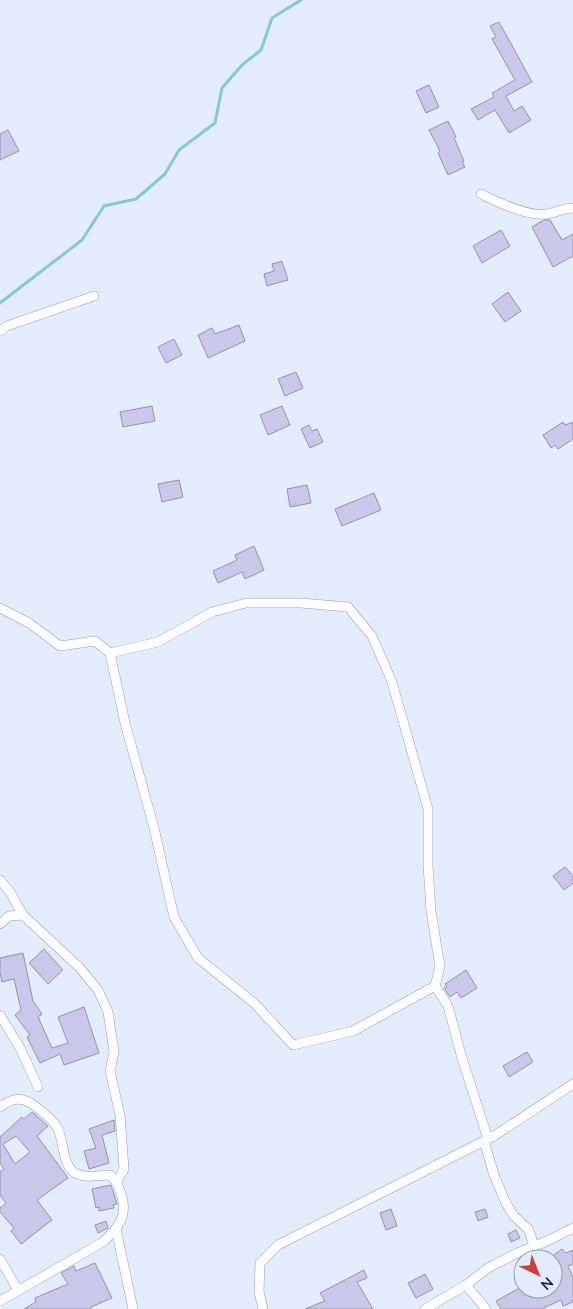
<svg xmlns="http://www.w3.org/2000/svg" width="573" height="1309" font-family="Lato,sans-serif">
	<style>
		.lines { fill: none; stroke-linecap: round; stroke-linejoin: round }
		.stream { stroke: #87c8d5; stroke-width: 3 }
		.building { fill: #c9c8e8; stroke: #9392b0; fill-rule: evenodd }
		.street-casing { stroke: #90a0bb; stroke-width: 10 }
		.street { stroke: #fff; stroke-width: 9 }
	</style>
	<rect width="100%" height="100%" fill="#e3edfe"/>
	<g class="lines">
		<path class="stream" d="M 0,303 L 82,240 L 104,206 L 136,199 L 165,174 L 179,150 L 215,123 L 222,88 L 242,65 L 261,50 L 272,18 L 301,0"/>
	</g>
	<g class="building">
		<path d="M 499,22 L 532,82 L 506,96 L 514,111 L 522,106 L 531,120 L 509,133 L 495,110 L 478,120 L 471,109 L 494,97 L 492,93 L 515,80 L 492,39 L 496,37 L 490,26 Z"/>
		<path d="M 429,85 L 439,107 L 426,113 L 416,91 Z"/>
		<path d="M 448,121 L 456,137 L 454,138 L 464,161 L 462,162 L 465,167 L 448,175 L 438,153 L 440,151 L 429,130 Z"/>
		<path d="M 8,130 L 19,151 L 0,160 L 0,134 Z"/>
		<path d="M 544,220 L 550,220 L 562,240 L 573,234 L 573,256 L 553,267 L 532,227 Z"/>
		<path d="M 501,230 L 510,246 L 482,263 L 473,246 Z"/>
		<path d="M 282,261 L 288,280 L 267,286 L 264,274 L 274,271 L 272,264 Z"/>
		<path d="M 508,292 L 521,311 L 505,322 L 492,304 Z"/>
		<path d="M 239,325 L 245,341 L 208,358 L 198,335 L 212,328 L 215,334 Z"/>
		<path d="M 174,339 L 182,355 L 166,363 L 158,347 Z"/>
		<path d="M 296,372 L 303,388 L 285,396 L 278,379 Z"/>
		<path d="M 152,406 L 155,421 L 123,427 L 120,412 Z"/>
		<path d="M 282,406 L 290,425 L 268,435 L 260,415 Z"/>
		<path d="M 563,422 L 565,425 L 573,422 L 573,439 L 558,449 L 555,445 L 551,448 L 543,435 Z"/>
		<path d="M 309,425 L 312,431 L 317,429 L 323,442 L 310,448 L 301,429 Z"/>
		<path d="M 179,480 L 183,497 L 162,502 L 158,484 Z"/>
		<path d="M 307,485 L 311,503 L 290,507 L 287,489 Z"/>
		<path d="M 374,493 L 381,510 L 342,526 L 335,509 Z"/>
		<path d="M 254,546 L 264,570 L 245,579 L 242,572 L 218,583 L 213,571 L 237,560 L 235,555 Z"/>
		<path d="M 565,867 L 573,876 L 573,883 L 564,890 L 553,876 Z"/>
		<path d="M 44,949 L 63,970 L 48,984 L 29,963 Z"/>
		<path d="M 23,953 L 33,1001 L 42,1014 L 38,1017 L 52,1048 L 68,1043 L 58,1017 L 84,1007 L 99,1053 L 64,1065 L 60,1054 L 40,1063 L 27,1037 L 30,1035 L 15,1015 L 21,1010 L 14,979 L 2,982 L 0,972 L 0,958 Z"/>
		<path d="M 466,970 L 477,988 L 461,998 L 457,992 L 450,997 L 444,988 L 447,987 L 445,984 Z"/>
		<path d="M 527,1052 L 533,1062 L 509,1077 L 503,1066 Z"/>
		<path d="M 32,1112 L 48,1126 L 37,1136 L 68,1178 L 37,1200 L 52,1220 L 21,1244 L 11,1231 L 14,1228 L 0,1212 L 0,1208 L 6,1203 L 0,1195 L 0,1172 L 4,1169 L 0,1163 L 0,1137 L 22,1117 L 24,1119 ZM 16,1136 L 30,1152 L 15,1164 L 3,1144 Z"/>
		<path d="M 114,1120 L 115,1131 L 102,1135 L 109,1163 L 89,1169 L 84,1151 L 96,1148 L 89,1129 Z"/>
		<path d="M 111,1185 L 117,1204 L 113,1205 L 114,1208 L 99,1211 L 99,1207 L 96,1208 L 92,1189 Z"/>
		<path d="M 391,1209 L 397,1226 L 386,1230 L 380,1213 Z"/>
		<path d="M 485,1209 L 488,1217 L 478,1221 L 475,1212 Z"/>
		<path d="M 106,1221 L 108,1228 L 98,1233 L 95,1225 Z"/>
		<path d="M 516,1230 L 520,1238 L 511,1242 L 508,1234 Z"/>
		<path d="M 562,1249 L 566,1253 L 573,1250 L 573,1264 L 568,1266 L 573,1277 L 573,1302 L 563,1306 L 561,1300 L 542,1309 L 501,1309 L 496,1301 L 523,1286 L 523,1289 L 553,1289 L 553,1259 L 550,1258 Z"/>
		<path d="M 95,1263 L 112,1298 L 91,1307 L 91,1309 L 24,1309 L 36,1302 L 35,1298 L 68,1284 L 61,1273 L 74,1266 L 76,1271 Z"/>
		<path d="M 364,1270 L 367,1278 L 357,1282 L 373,1309 L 305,1309 L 325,1301 L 320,1293 Z"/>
		<path d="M 425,1274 L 433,1289 L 416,1298 L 408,1283 Z"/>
	</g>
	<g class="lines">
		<defs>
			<g id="street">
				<path d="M 481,194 C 497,202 528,217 546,214 C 555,213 563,208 573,208"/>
				<path d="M 0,331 L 7,326 L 94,296"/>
				<path d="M 0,608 L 29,623 L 60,646 L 95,641 L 110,653 L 125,723 L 154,828 L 174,917 L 198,958 L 254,1003 L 293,1045 L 353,1031 L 435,986"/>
				<path d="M 110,653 L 158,642 L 212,612 L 246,603 L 301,603 L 348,607 L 372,636 L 392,682 L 428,809 L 428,865 L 431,911 L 440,967 L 435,986 L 448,1006 L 462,1058 L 488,1139"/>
				<path d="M 0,880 L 10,892 L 23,915"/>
				<path d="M 0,924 L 9,916 L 23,915 L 80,968 L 98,990 L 108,1012 L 114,1052 L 110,1071 L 120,1115 L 124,1169 L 117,1181"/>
				<path d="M 0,1015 L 20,1048 L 38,1087"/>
				<path d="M 0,1107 C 12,1098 22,1096 35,1106 C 43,1112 51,1118 57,1127 C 64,1140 62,1165 75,1173 C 85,1179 99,1175 110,1175 C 116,1180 118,1184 120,1191 C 129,1215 120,1226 103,1242 L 0,1301"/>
				<path d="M 484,1141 L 494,1175 L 506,1203 L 513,1215 L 529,1230 L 534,1246"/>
				<path d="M 116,1229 L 133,1309"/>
				<path d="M 0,1259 L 18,1290"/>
				<path d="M 466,1285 L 486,1309"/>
				<path d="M 263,1309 L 259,1292 L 260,1263 L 278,1245 L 494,1136 L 573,1084"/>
				<path d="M 425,1309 L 466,1285 L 488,1268 L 515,1254 L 547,1241 L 573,1228"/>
			</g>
		</defs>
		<use href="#street" class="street-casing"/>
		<use href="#street" class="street"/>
	</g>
	<g transform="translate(538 1274) rotate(137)"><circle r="24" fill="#e3edfe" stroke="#949dab"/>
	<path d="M0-4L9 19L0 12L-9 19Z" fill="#cd3f37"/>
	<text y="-8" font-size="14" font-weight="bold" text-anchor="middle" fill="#1e242e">N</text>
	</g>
</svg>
